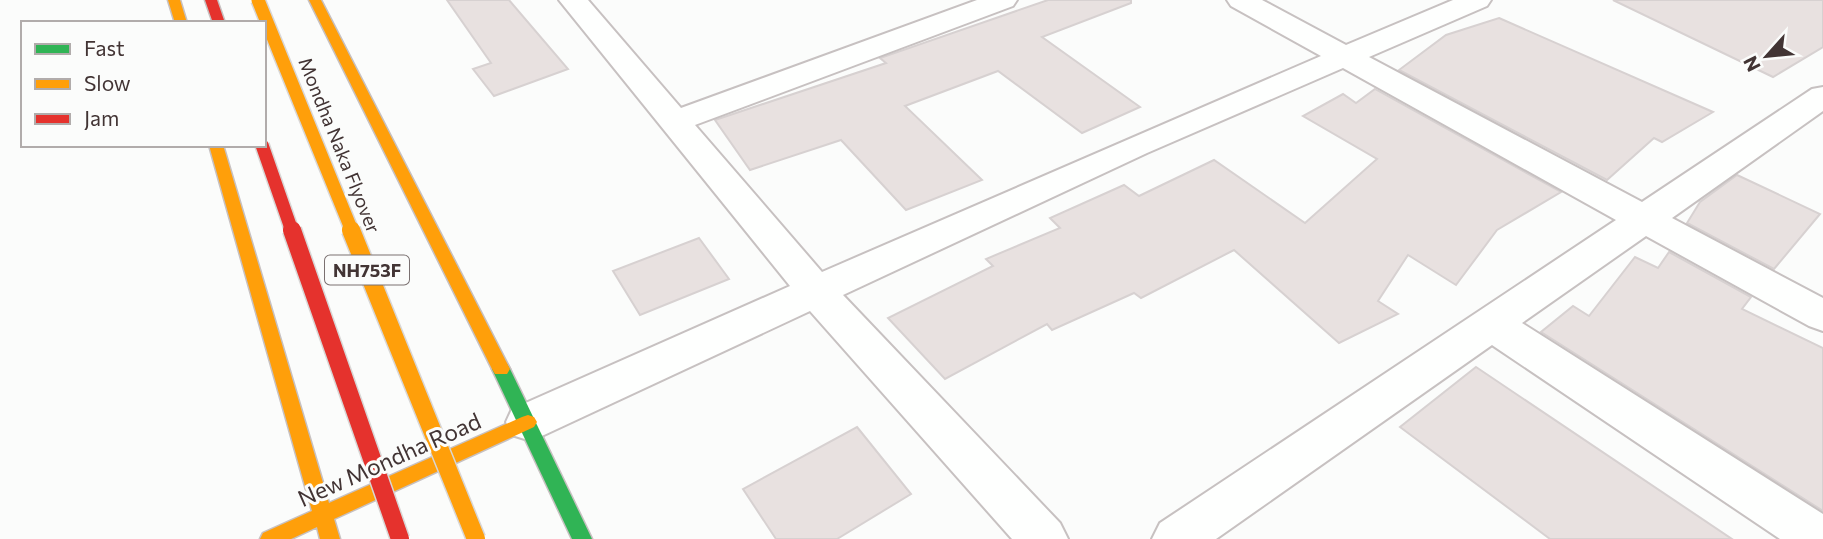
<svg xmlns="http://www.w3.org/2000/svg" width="1823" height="539" font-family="Commissioner,sans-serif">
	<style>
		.building { fill: #e8e1e0; stroke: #d7d1d1; stroke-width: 2 }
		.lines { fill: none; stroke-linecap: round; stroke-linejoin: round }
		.street-casing { stroke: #c7c1c1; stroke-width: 4 }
		.fast-casing { stroke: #c7c1c1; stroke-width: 3 }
		.slow-casing { stroke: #c7c1c1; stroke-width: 3 }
		.jam-casing { stroke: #c7c1c1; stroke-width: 3 }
		.street { fill: #fefffe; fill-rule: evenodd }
		.fast { fill: #30b455; fill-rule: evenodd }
		.slow { fill: #ff9f0a; fill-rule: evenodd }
		.jam { fill: #e5322d; fill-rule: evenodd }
		.slow-bridge-far1-casing { stroke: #d8d6d5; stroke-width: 16; stroke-linecap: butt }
		.slow-bridge-casing { stroke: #d8d6d5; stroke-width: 21; stroke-linecap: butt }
		.jam-bridge-far1-casing { stroke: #d8d6d5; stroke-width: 16; stroke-linecap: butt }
		.jam-bridge-casing { stroke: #d8d6d5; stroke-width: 21; stroke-linecap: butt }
		.slow-bridge-far1 { stroke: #ff9f0a; stroke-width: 13 }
		.slow-bridge { stroke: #ff9f0a; stroke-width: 18 }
		.jam-bridge-far1 { stroke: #e5322d; stroke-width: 13 }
		.jam-bridge { stroke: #e5322d; stroke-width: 18 }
		.labels { text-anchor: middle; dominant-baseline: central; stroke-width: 6; stroke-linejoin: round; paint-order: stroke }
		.shield { fill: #fbfcfb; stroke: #7a7070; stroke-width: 2 }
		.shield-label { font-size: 18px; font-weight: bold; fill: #423434 }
		.street-label { font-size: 19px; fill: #423434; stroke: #fbfcfb }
		.near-street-label { font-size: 23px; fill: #423434; stroke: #fbfcfb }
	</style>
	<rect width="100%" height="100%" fill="#fbfcfb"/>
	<g class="building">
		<path d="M 447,0 L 509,0 L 568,69 L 494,96 L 473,69 L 491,63 Z"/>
		<path d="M 1048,0 L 1131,0 L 1131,3 L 1042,37 L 1140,107 L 1082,133 L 998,71 L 905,106 L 982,180 L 906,210 L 841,140 L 750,170 L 715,120 L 886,63 L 880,58 Z"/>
		<path d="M 1613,0 L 1823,0 L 1823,47 L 1773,77 Z"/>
		<path d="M 1499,18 L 1713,112 L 1662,142 L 1654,138 L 1607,180 L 1399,70 L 1446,35 Z"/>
		<path d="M 1375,89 L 1561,192 L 1497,230 L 1456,285 L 1408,255 L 1378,301 L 1398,314 L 1339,343 L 1234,250 L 1141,298 L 1134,293 L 1052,330 L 1047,324 L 945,379 L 888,318 L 993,266 L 986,259 L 1060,228 L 1050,218 L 1124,185 L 1139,196 L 1214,160 L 1305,223 L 1377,159 L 1303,116 L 1343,94 L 1356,103 Z"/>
		<path d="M 1737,175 L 1820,214 L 1774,269 L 1687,223 L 1700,202 Z"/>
		<path d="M 699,238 L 729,279 L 640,315 L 613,271 Z"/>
		<path d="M 1669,252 L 1751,297 L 1742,309 L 1823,348 L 1823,511 L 1541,332 L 1573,306 L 1589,316 L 1635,257 L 1658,268 Z"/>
		<path d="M 1476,367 L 1732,539 L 1550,539 L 1400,427 Z"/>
		<path d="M 857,427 L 911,494 L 837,539 L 776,539 L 743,489 Z"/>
	</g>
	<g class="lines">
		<defs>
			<path id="street" d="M 559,0 L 588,0 L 681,108 L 977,0 L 1017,0 L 1013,6 L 695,125 L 822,272 L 1321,56 L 1231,6 L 1227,0 L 1262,0 L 1346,45 L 1453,0 L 1491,0 L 1487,6 L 1369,57 L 1642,202 L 1812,89 L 1823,87 L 1823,111 L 1672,218 L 1823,298 L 1823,331 L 1809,326 L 1646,236 L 1522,323 L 1823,514 L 1823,539 L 1780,539 L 1492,345 L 1216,539 L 1152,539 L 1160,523 L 1616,220 L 1343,68 L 1147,153 L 843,295 L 1060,523 L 1068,539 L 1012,539 L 810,311 L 544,435 L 528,440 L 512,435 L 506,422 L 512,409 L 790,286 Z"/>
			<path id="fast" d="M 501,362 L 507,364 L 510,369 L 592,539 L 572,539 L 492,369 L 495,364 Z"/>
			<g id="slow">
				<path d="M 168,0 L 180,0 L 187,23 L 175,23 Z"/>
				<path d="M 309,0 L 321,0 L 510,369 L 507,374 L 495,374 L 492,369 Z"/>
				<path d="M 209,145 L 223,145 L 329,503 L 522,417 L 528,415 L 534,417 L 537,422 L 534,427 L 334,519 L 340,539 L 320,539 L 317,527 L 291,539 L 260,539 L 263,533 L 312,511 Z"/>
			</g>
			<path id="jam" d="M 205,0 L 217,0 L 225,23 L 213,23 Z"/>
		</defs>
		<use href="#street" class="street-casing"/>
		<use href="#fast" class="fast-casing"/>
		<use href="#slow" class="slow-casing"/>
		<use href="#jam" class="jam-casing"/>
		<use href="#street" class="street"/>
		<use href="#fast" class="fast"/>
		<use href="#slow" class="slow"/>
		<use href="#jam" class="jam"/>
		<defs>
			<path id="slow-bridge-far1" d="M 258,0 L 352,231"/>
			<path id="slow-bridge" d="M 351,230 L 476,539"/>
			<path id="jam-bridge-far1" d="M 262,145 L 292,231"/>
			<path id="jam-bridge" d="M 292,230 L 400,539"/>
		</defs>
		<use href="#slow-bridge-far1" class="slow-bridge-far1-casing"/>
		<use href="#slow-bridge" class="slow-bridge-casing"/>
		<use href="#jam-bridge-far1" class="jam-bridge-far1-casing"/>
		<use href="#jam-bridge" class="jam-bridge-casing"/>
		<use href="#slow-bridge-far1" class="slow-bridge-far1"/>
		<use href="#slow-bridge" class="slow-bridge"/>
		<use href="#jam-bridge-far1" class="jam-bridge-far1"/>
		<use href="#jam-bridge" class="jam-bridge"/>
	</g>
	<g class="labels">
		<rect class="shield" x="325" y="255.5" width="84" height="29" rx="5"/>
		<g class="shield-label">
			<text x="367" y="270">NH753F</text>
		</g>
		<g class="street-label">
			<text transform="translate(340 145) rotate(68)">Mondha Naka Flyover</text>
		</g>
		<g class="near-street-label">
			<text transform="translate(389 459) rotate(-24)">New Mondha Road</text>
		</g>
	</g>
	<rect x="21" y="21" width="245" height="126" fill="#fbfcfb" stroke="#b1acab" stroke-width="2"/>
	<rect x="35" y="44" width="35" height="10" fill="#30b455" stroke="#b1acab" stroke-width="2"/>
	<text x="84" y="56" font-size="21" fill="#423434">Fast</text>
	<rect x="35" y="79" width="35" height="10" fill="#ff9f0a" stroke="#b1acab" stroke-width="2"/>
	<text x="84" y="91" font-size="21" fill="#423434">Slow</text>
	<rect x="35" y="114" width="35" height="10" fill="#e5322d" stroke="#b1acab" stroke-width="2"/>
	<text x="84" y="126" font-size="21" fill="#423434">Jam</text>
	<g transform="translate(1767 56) rotate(243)" stroke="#fbfcfb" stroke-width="5" paint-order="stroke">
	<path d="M0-5L12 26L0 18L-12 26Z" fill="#423434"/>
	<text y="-10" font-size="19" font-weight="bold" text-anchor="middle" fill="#423434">N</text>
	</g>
</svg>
